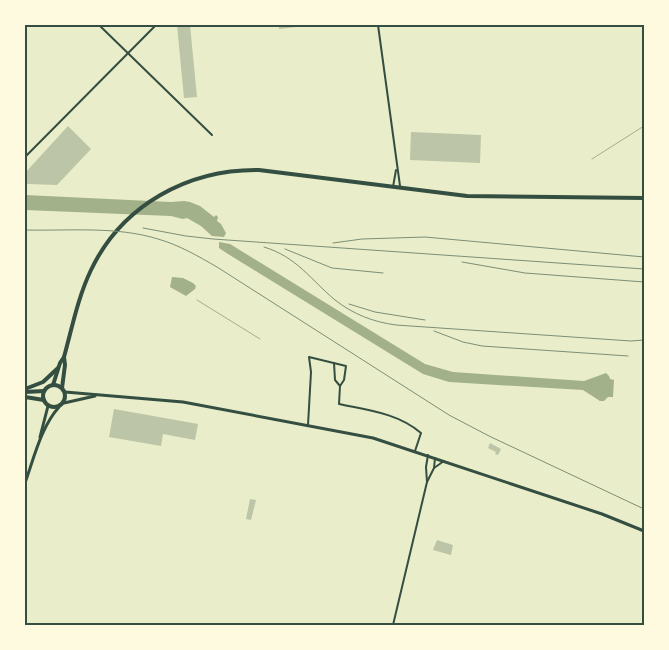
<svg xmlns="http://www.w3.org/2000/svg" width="669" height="650" font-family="'Archivo Narrow',sans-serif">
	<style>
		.water { fill: #a3b18a }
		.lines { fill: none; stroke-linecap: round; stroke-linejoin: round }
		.stream { stroke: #a3b18a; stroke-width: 1 }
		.building { fill: #bcc5a7 }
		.minor { stroke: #344e41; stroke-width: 2 }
		.secondary { stroke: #344e41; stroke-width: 3 }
		.primary { stroke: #344e41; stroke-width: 4 }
		.rail { stroke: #7c8e77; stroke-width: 1 }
		.neatline { fill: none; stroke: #344e41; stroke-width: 2 }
	</style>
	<rect width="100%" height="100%" fill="#e9edc9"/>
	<g class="water">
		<path d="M 25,195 L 171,202 L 184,201 L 190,202 L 200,206 L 214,217 L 216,215 L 218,217 L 217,221 L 221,224 L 226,233 L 224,237 L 212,236 L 201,226 L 187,218 L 183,219 L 171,216 L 25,210 Z"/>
		<path d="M 219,242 L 230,244 L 425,364 L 453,372 L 584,381 L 606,373 L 609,376 L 610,379 L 614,380 L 613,397 L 608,397 L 604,401 L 600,401 L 583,390 L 449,382 L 423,374 L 228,254 L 219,248 Z"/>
		<path d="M 172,277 L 183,278 L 193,283 L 196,286 L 195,289 L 186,296 L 170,287 Z"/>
	</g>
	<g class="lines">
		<g class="stream">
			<path d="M 592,159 L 644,126"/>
			<path d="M 197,300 L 260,339"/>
		</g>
	</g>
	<g class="building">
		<path d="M 177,25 L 190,25 L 197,97 L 184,98 Z"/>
		<path d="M 279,25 L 305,25 L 305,26 L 279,29 Z"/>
		<path d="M 68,126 L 91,149 L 57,185 L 28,184 L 25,182 L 25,173 Z"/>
		<path d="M 411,132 L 481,135 L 480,163 L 410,160 Z"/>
		<path d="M 114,409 L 198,424 L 195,440 L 163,434 L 161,446 L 109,437 Z"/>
		<path d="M 490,443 L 501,449 L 498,455 L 495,454 L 496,452 L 488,448 Z"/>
		<path d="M 250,499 L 256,500 L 251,520 L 246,519 Z"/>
		<path d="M 437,540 L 453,545 L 451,555 L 433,550 Z"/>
	</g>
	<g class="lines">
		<g class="minor">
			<path d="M 99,25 L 212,135"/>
			<path d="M 378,25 L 400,186"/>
			<path d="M 25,157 L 156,25"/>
			<path d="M 393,187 L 396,170"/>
			<path d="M 334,363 L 335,380 L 340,386"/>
			<path d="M 308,425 L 311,372 L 309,357 L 346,366 L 344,380 L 340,386 L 339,404 C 367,410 398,413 421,433 L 415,451"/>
			<path d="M 434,468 L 435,458"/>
			<path d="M 427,482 L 434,468 L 444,461"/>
			<path d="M 393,625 L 427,482 L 426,467 L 428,455"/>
		</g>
		<g class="secondary">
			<path d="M 65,392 L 183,402 L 373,438 L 602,514 L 644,531"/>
			<path d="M 64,403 L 95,396"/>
			<path d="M 40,437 L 48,406"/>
			<path d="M 25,483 C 34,458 41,427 59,407"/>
		</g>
		<g class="primary">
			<circle cx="54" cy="396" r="11"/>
			<path d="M 53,385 L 60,363 L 64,357 C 72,328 78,297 91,270 C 122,205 188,169 259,170 L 467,196 L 644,198"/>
			<path d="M 62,388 L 65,365 L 64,357"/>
			<path d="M 25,389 L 43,382 L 58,368"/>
			<path d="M 25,392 L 44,391"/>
			<path d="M 25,397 L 44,400"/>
		</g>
		<g class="rail">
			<path d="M 143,228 L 186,236 L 213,239 L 644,269"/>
			<path d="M 25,230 C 69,231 116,226 158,239 C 179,245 198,256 217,267 L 449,415 L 489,436 L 644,509"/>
			<path d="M 333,243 L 362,239 L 425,237 L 644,257"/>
			<path d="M 264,247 C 297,257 310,279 335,300 C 353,314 373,322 396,325 L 631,341 L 644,340"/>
			<path d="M 285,249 L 332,268 L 383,273"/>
			<path d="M 462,262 L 525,273 L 644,282"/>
			<path d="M 349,304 L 375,312 L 425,320"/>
			<path d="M 434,331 L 463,342 L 482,346 L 628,356"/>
		</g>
	</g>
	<rect width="669" height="650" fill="none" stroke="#fefae0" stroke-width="52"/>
	<rect x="26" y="26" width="617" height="598" class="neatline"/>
</svg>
